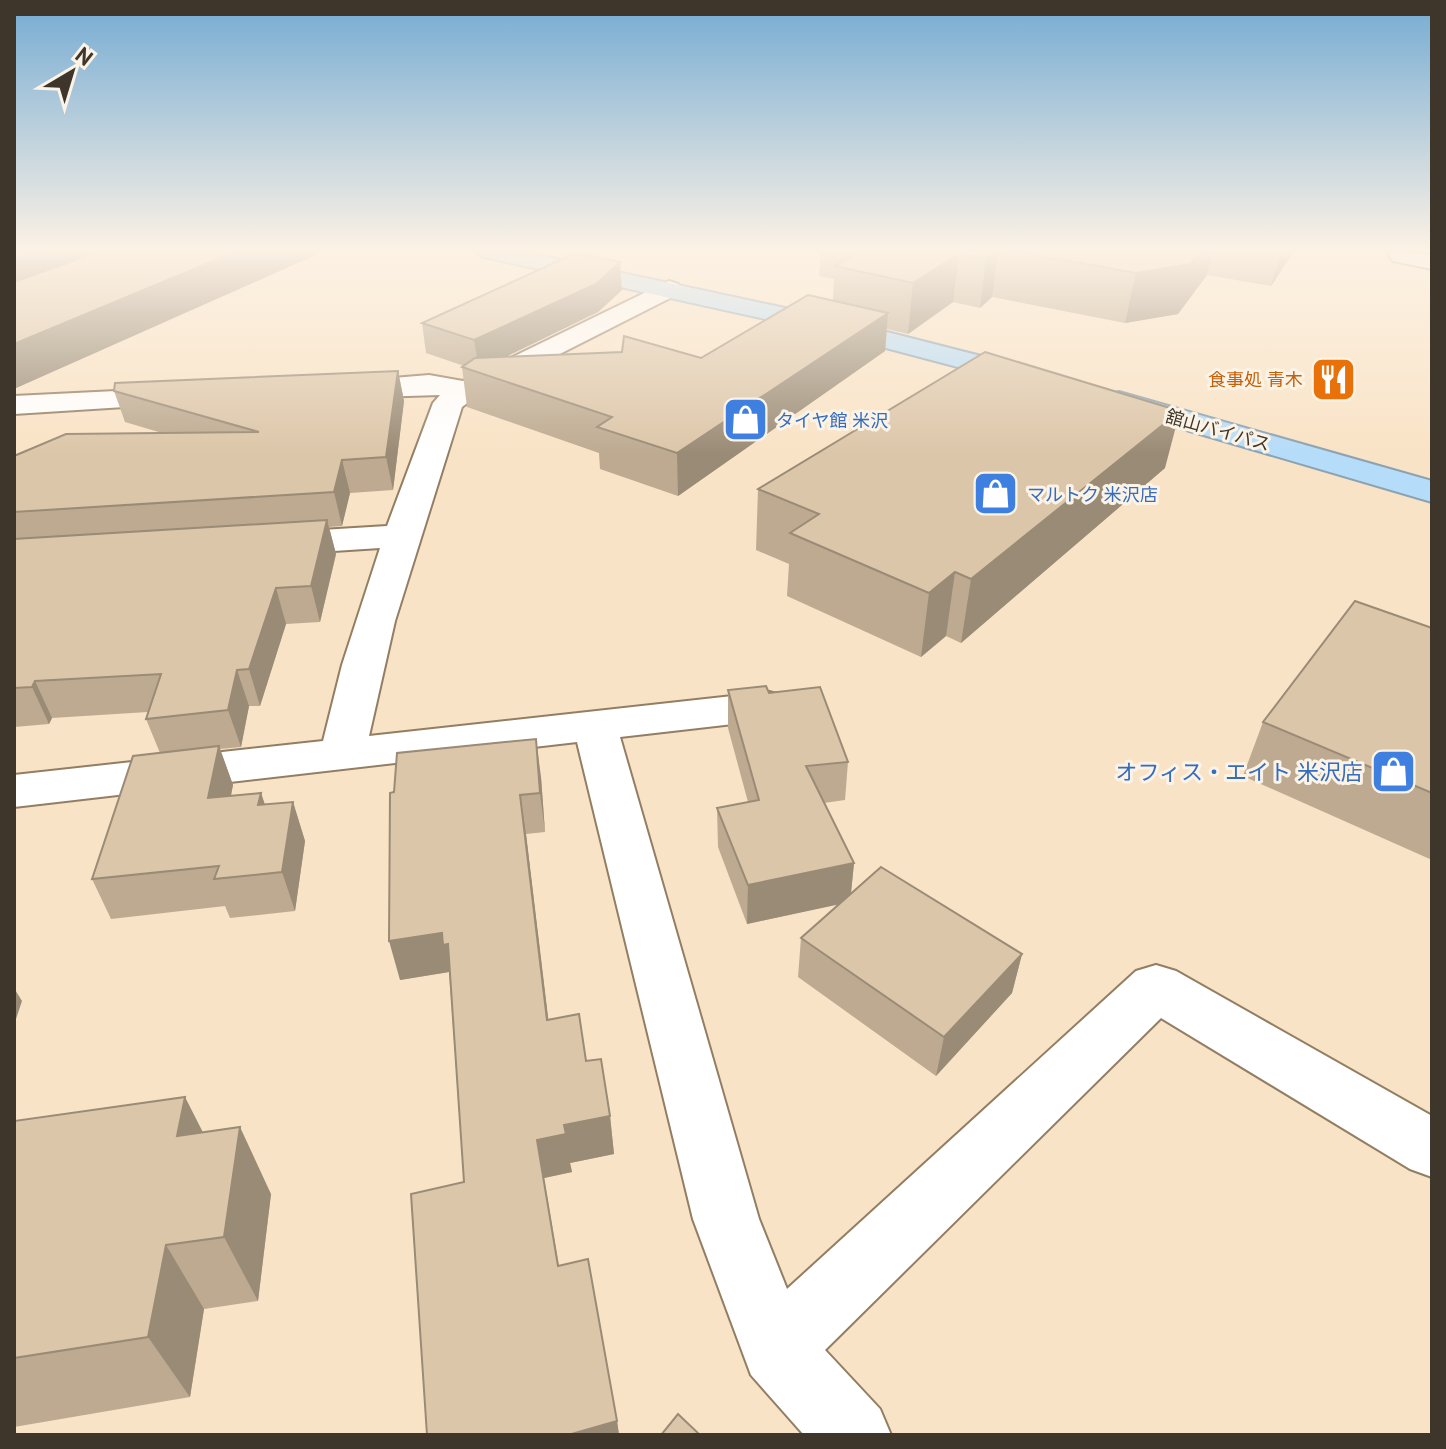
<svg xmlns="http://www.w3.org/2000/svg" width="1446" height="1449" font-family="'PT Sans','Noto Sans JP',sans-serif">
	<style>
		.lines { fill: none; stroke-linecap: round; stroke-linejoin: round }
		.minor-casing { stroke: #927e63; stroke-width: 4 }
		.highway-casing { stroke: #8ca2b1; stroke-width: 4 }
		.minor { fill: #fff; fill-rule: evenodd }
		.highway { fill: #b5dcf9; fill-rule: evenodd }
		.wall { fill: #bdaa91 }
		.shaded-wall { fill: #9a8b76 }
		.building { fill: #dcc6a9; stroke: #9a8b76; stroke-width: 2 }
		.labels { text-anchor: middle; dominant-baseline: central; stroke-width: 6; stroke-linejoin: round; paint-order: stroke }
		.far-food-label { font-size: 18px; fill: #c56008; stroke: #fcf3e7; text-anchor: end }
		.far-shop-label { font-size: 18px; fill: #366cbe; stroke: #fcf3e7; text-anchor: start }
		.far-street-label { font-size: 18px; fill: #3f362b; stroke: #fcf3e7 }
		.shop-label { font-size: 22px; fill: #366cbe; stroke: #fcf3e7; text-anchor: end }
	</style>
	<rect width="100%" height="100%" fill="#f9e3c6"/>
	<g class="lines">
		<defs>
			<g id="minor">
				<path d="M 1393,251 L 1432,255 L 1432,269 L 1393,261 L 1389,256 Z"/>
				<path d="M 669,281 L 678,284 L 682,289 L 678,294 L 477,396 L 462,407 L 395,621 L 369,736 L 769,692 L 784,696 L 791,706 L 784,716 L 769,720 L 620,737 L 759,1219 L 787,1289 L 1136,971 L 1156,965 L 1176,971 L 1432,1116 L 1432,1177 L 1410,1169 L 1161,1018 L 825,1350 L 880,1409 L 891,1435 L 804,1435 L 751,1375 L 693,1219 L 577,742 L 14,807 L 14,775 L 323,741 L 342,665 L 380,548 L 272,555 L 259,552 L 254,544 L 259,536 L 272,533 L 387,526 L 433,403 L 440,395 L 342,398 L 332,395 L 327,389 L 332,383 L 429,375 L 463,381 Z"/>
				<path d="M 177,388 L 188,391 L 192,397 L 188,403 L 14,414 L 14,396 Z"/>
			</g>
			<g id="highway">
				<path d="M 477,251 L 520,251 L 836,319 L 1036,370 L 1040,376 L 1036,382 L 1026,385 L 833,334 L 489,258 L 481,256 Z"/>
				<path d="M 1119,392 L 1432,481 L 1432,502 L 1108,407 L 1104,401 L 1108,395 Z"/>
			</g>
		</defs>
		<use href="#minor" class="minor-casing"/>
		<use href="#highway" class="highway-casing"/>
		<use href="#minor" class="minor"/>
		<use href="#highway" class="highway"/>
	</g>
	<g class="wall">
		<path d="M 821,251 L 1294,251 L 1271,286 L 1207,275 L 1178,314 L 1125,323 L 992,297 L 980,308 L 953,302 L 908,334 L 887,329 L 885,351 L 678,496 L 600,469 L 599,453 L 467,407 L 462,367 L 464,366 L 426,353 L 422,323 L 622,290 L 598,312 L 505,357 L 701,358 L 833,300 L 834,279 L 819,276 Z"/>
		<path d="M 398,371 L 404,401 L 393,490 L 350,493 L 342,526 L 329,527 L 336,554 L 320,622 L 286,624 L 260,706 L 249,706 L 241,747 L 220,749 L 233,785 L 231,796 L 261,793 L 265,805 L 293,802 L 305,841 L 295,911 L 230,918 L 225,906 L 111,919 L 92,879 L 160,753 L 146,719 L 148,712 L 52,718 L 49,724 L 14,727 L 14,456 L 162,433 L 125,422 L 114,391 Z"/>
		<path d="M 1165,468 L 961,643 L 946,636 L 921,657 L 787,596 L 789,564 L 756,550 L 758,489 Z"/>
		<path d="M 1432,628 L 1432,860 L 1243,776 L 1263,722 Z"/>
		<path d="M 728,690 L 769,693 L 848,762 L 845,800 L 824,803 L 854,863 L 851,893 L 1022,954 L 1012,993 L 936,1076 L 798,977 L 801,938 L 838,904 L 747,924 L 718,847 L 717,808 L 748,802 L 728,728 Z"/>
		<path d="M 541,777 L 545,832 L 526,834 L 548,1019 L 586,1061 L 610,1116 L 614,1154 L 570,1163 L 572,1172 L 544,1178 L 559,1266 L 617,1421 L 619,1435 L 427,1435 L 464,1182 L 449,972 L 400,980 L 390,793 Z"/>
		<path d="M 14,1121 L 203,1133 L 271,1194 L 258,1301 L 204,1309 L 190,1397 L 14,1427 Z"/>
	</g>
	<g class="shaded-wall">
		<path d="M 35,251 L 142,251 L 14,300 L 14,259 Z"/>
		<path d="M 237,251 L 325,251 L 14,389 L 14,344 Z"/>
		<path d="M 996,251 L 998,251 L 992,297 L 980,308 L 986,258 Z"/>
		<path d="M 1201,251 L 1213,251 L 1207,275 L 1178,314 L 1125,323 L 1136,273 Z"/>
		<path d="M 1282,251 L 1294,251 L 1271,286 Z"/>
		<path d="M 959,254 L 953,302 L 908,334 L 913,283 Z"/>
		<path d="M 620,262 L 622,290 L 598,312 L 479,370 L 474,340 Z"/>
		<path d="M 888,313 L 885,351 L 678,496 L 677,453 Z"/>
		<path d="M 398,371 L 404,401 L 393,490 L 386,457 Z"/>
		<path d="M 1180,411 L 1165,468 L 961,643 L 971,579 Z"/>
		<path d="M 342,460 L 350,493 L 342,526 L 334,492 Z"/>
		<path d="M 327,520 L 336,554 L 320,622 L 311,586 Z"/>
		<path d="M 955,572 L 946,636 L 921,657 L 929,593 Z"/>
		<path d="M 276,588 L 286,624 L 260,706 L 249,669 Z"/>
		<path d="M 237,670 L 249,706 L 241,747 L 228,710 Z"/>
		<path d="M 35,681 L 52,718 L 49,724 L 32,687 Z"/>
		<path d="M 536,739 L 541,777 L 545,832 L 540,793 Z"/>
		<path d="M 219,746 L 233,785 L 222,837 L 208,798 Z"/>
		<path d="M 261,793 L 274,832 L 258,805 Z"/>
		<path d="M 520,795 L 526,834 L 553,1058 L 547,1020 Z"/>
		<path d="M 293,802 L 305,841 L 295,911 L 282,872 Z"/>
		<path d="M 854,863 L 850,902 L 747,924 L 748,885 Z"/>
		<path d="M 442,933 L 448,944 L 452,984 L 449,972 L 400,980 L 389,941 Z"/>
		<path d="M 1022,954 L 1012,993 L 936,1076 L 944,1037 Z"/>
		<path d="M 14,988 L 22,1001 L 14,1025 Z"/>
		<path d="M 185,1097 L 219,1164 L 177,1136 Z"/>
		<path d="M 610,1116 L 614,1154 L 570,1163 L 572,1172 L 544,1178 L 537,1140 L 564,1125 Z"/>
		<path d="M 240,1127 L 271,1194 L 258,1301 L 224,1237 Z"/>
		<path d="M 166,1245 L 204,1309 L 190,1397 L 148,1337 Z"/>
		<path d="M 617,1421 L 619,1435 L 568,1435 Z"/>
	</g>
	<g class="building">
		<path d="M 14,251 L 35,251 L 14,259 Z"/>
		<path d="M 101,251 L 237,251 L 14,344 L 14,282 Z"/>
		<path d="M 861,251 L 996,251 L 986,258 L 959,254 L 913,283 L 835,266 Z"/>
		<path d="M 1013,251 L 1201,251 L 1190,264 L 1136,273 Z"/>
		<path d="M 576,253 L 620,262 L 596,284 L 474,340 L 422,323 Z"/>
		<path d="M 808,295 L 888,313 L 677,453 L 597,427 L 612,417 L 462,367 L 475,358 L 622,352 L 624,336 L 701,358 Z"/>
		<path d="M 985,352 L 1180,411 L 971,579 L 955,572 L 929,593 L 790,533 L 819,514 L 758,489 Z"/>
		<path d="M 398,371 L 386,457 L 342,460 L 334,492 L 14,512 L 14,456 L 66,434 L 259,432 L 114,391 L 115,383 Z"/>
		<path d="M 327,520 L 311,586 L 276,588 L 249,669 L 237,670 L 228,710 L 146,719 L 161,674 L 35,681 L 32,687 L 14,688 L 14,539 Z"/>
		<path d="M 1355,601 L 1432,628 L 1432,793 L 1263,722 Z"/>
		<path d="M 766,686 L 769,693 L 820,687 L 848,762 L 806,766 L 854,863 L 748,885 L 717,808 L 759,800 L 728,690 Z"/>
		<path d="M 536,739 L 540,793 L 520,795 L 547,1020 L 579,1014 L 586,1061 L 601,1059 L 610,1116 L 564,1125 L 566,1134 L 537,1140 L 558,1266 L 588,1259 L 617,1421 L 568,1435 L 427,1435 L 411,1194 L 464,1182 L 448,944 L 443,945 L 442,933 L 389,941 L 390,793 L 394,792 L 397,753 Z"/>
		<path d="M 219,746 L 208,798 L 261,793 L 258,805 L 293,802 L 282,872 L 214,879 L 219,866 L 92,879 L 133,756 Z"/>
		<path d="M 881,867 L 1022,954 L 944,1037 L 801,938 Z"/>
		<path d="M 185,1097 L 177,1136 L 240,1127 L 224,1237 L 166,1245 L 148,1337 L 14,1358 L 14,1121 Z"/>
		<path d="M 678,1414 L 700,1435 L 661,1435 Z"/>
	</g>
	<linearGradient id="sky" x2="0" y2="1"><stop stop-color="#75abd3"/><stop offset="0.55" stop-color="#fcf2e5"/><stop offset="1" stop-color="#fcf2e5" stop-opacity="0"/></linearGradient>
	<rect width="1446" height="454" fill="url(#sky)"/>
	<defs>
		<symbol id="restaurant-square" viewBox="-11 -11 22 22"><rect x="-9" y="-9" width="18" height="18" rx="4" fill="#e8710a" stroke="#fcf3e7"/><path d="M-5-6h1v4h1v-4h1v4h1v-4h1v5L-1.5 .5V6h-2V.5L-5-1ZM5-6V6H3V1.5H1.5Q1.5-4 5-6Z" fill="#fff"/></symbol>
		<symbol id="shop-square" viewBox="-11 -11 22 22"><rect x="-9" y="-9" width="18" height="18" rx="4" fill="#3f7fe0" stroke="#fcf3e7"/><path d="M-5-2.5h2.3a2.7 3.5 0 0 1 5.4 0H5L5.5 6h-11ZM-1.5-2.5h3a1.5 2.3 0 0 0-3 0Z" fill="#fff"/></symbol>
	</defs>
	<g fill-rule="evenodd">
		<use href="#restaurant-square" x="1308" y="354" width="51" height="51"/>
		<use href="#shop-square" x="720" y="394" width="51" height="51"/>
		<use href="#shop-square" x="970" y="468" width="51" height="51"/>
		<use href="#shop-square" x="1368" y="746" width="51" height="51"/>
	</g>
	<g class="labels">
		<g class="far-food-label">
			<text x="1303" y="379">食事処 青木</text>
		</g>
		<g class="far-shop-label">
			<text x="776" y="420">タイヤ館 米沢</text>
			<text x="1027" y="494">マルトク 米沢店</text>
		</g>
		<g class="far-street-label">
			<text transform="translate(1218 430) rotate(16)">舘山バイパス</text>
		</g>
		<g class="shop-label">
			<text x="1363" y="772">オフィス・エイト 米沢店</text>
		</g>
	</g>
	<rect width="1446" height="1449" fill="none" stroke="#3f362b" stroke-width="32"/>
	<g transform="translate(72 72) rotate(38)" stroke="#fcf3e7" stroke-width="6" paint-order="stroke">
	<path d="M0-6L14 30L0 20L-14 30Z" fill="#3f362b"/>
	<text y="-12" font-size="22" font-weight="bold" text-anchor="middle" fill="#3f362b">N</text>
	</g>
</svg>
